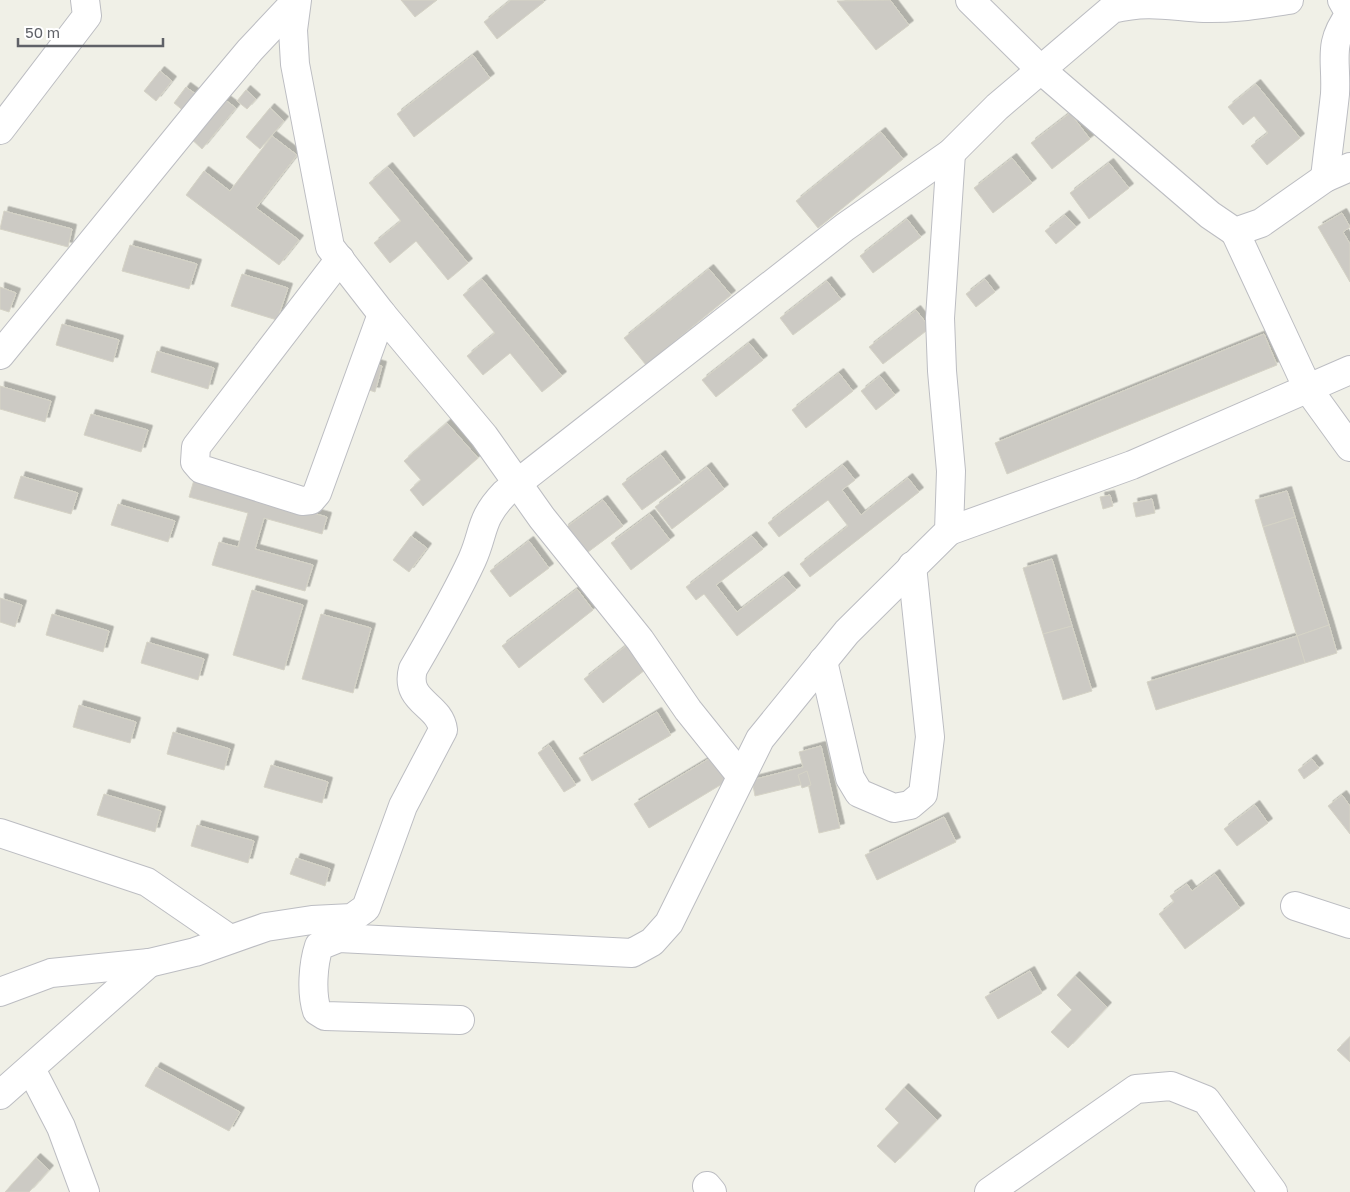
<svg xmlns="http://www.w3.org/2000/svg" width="1350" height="1192" font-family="'Golos Text',sans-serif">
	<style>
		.building { fill: #cccac4; stroke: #d5d3c6; filter: url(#shadow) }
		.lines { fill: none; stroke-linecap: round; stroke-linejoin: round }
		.minor-casing { stroke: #bcbdc2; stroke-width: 30 }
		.minor { stroke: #fff; stroke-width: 28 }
	</style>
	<defs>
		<filter id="shadow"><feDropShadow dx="4.5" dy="-4.5" stdDeviation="0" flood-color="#0004"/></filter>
	</defs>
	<rect width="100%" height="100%" fill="#f0f0e7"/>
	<g class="building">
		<path d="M 401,0 L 437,0 L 415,17 Z"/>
		<path d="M 511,0 L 543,0 L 544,2 L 497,39 L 484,22 Z"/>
		<path d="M 890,0 L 909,25 L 876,50 L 837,1 Z"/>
		<path d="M 473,55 L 490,78 L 414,137 L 397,114 Z"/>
		<path d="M 160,71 L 172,81 L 156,101 L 144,91 Z"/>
		<path d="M 1256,84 L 1300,138 L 1267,165 L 1251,146 L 1268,133 L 1254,116 L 1243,125 L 1228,107 Z"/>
		<path d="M 186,87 L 197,95 L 185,112 L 174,103 Z"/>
		<path d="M 246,90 L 256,99 L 247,109 L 237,101 Z"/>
		<path d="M 220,96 L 236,108 L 202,149 L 188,136 Z"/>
		<path d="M 270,108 L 284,121 L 260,149 L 246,137 Z"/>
		<path d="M 1070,113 L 1090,139 L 1052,169 L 1031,143 Z"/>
		<path d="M 881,132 L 903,159 L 818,228 L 796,201 Z"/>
		<path d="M 272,136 L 297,155 L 256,208 L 299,240 L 279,265 L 186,195 L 204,171 L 230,191 Z"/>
		<path d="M 1012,158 L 1032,183 L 993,213 L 974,188 Z"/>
		<path d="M 1109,163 L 1129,188 L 1089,219 L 1070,193 Z"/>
		<path d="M 388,167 L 468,263 L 448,280 L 416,241 L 390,263 L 374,243 L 401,221 L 369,183 Z"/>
		<path d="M 4,211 L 72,229 L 68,247 L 0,229 Z"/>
		<path d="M 1342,213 L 1350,227 L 1343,232 L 1350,244 L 1350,282 L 1318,227 Z"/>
		<path d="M 1065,215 L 1076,227 L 1056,244 L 1045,231 Z"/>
		<path d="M 907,219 L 921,237 L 873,273 L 860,256 Z"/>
		<path d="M 130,245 L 197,264 L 189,289 L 122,271 Z"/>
		<path d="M 709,269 L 731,295 L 646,365 L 624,338 Z"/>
		<path d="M 242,274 L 288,288 L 277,320 L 231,306 Z"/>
		<path d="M 482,279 L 562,376 L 542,392 L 510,353 L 483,375 L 467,356 L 495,333 L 463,295 Z"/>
		<path d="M 985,279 L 995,292 L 976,307 L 966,294 Z"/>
		<path d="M 827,281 L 841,299 L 793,335 L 780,318 Z"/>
		<path d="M 0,287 L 16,293 L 9,312 L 0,309 Z"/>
		<path d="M 916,310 L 930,328 L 883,364 L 869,347 Z"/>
		<path d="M 62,324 L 119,340 L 113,362 L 56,345 Z"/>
		<path d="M 1264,334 L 1277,365 L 1007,474 L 995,443 Z"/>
		<path d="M 749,343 L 763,360 L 716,397 L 702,380 Z"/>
		<path d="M 157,351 L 214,368 L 208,389 L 151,372 Z"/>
		<path d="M 368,362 L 382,366 L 375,392 L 360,387 Z"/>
		<path d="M 839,373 L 853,391 L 806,428 L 792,410 Z"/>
		<path d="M 880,376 L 895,395 L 876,410 L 861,391 Z"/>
		<path d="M 0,386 L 51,401 L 45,422 L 0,409 Z"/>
		<path d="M 91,414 L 148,430 L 141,452 L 84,435 Z"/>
		<path d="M 447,423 L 478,458 L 423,506 L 410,490 L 421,480 L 404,461 Z"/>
		<path d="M 661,455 L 681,482 L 642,510 L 622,484 Z"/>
		<path d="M 843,465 L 855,480 L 842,490 L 861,515 L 908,478 L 919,492 L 810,577 L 800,564 L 848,526 L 828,500 L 779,537 L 768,523 Z"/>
		<path d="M 707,467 L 724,489 L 672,529 L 655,507 Z"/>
		<path d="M 21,476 L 78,493 L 71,514 L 14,498 Z"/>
		<path d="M 194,480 L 327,517 L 322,534 L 264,518 L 255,549 L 313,565 L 305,591 L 212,565 L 219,542 L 238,547 L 248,513 L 189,497 Z"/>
		<path d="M 1287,491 L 1295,517 L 1263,527 L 1255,500 Z"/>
		<path d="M 1110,495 L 1113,506 L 1103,509 L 1100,497 Z"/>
		<path d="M 1152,499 L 1155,513 L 1136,517 L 1133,503 Z"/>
		<path d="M 603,500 L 623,526 L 584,555 L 564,529 Z"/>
		<path d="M 118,504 L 175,521 L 168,542 L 111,525 Z"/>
		<path d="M 650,514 L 670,540 L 631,570 L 611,543 Z"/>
		<path d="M 1295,517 L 1329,625 L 1297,636 L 1263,527 Z"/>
		<path d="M 411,536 L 427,548 L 409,572 L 393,560 Z"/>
		<path d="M 752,536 L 763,549 L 716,585 L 737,612 L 784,576 L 796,590 L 737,636 L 704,594 L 696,600 L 686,587 Z"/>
		<path d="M 529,541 L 549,568 L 510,597 L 490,571 Z"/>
		<path d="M 1052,559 L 1072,626 L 1043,634 L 1023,568 Z"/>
		<path d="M 577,589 L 593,610 L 519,668 L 502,646 Z"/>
		<path d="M 252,590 L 303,605 L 284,670 L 233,655 Z"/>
		<path d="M 0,598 L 22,605 L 15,627 L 0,622 Z"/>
		<path d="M 52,614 L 109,631 L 103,652 L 46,635 Z"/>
		<path d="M 321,614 L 371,628 L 353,693 L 302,679 Z"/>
		<path d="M 1329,625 L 1337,653 L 1305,663 L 1297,636 Z"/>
		<path d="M 1072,626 L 1092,691 L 1063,700 L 1043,634 Z"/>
		<path d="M 1297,636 L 1305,663 L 1156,710 L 1147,682 Z"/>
		<path d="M 147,642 L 204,659 L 198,680 L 141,663 Z"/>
		<path d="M 631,642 L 650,666 L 603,703 L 584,679 Z"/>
		<path d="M 79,705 L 136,722 L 130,743 L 73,727 Z"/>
		<path d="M 657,712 L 671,735 L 592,781 L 579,758 Z"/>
		<path d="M 173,732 L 230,749 L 224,770 L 167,754 Z"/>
		<path d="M 549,745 L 576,785 L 564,792 L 538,753 Z"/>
		<path d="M 821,746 L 840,828 L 819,833 L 808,783 L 755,796 L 752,780 L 803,767 L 799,752 Z"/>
		<path d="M 712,757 L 727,781 L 649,828 L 634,804 Z"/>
		<path d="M 1312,759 L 1319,768 L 1304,779 L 1298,770 Z"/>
		<path d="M 271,765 L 328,782 L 322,803 L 264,787 Z"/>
		<path d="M 807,771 L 811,785 L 802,788 L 798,775 Z"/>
		<path d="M 104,794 L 161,811 L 155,832 L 97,815 Z"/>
		<path d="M 1342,795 L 1350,806 L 1350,834 L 1328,806 Z"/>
		<path d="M 1255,805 L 1268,823 L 1237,846 L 1224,829 Z"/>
		<path d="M 944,817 L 956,842 L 877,880 L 865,855 Z"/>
		<path d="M 197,825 L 254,841 L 248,863 L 191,846 Z"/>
		<path d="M 296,858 L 330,869 L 325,886 L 290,874 Z"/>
		<path d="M 1215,874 L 1240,908 L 1185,949 L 1159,914 L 1174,902 L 1170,896 L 1187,884 L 1192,891 Z"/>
		<path d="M 1030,971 L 1042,993 L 998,1019 L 985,997 Z"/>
		<path d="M 1075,976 L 1107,1007 L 1068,1048 L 1051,1032 L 1072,1010 L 1057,995 Z"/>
		<path d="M 1350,1037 L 1350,1062 L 1337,1050 Z"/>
		<path d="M 156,1067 L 240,1112 L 229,1131 L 145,1086 Z"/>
		<path d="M 904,1088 L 937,1120 L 895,1163 L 877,1146 L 899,1123 L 885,1109 Z"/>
		<path d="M 36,1158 L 49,1170 L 29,1192 L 5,1192 Z"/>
	</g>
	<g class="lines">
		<defs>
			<g id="minor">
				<path d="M 297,0 L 293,30 L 295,64 L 330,247 L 382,314 L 484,436 L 542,518 L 640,640 L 688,710 L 741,776"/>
				<path d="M 970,0 L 1040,69 L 1210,215 L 1235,232 L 1261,223 L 1325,178 L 1350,167"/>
				<path d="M 0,130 L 87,16 L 85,0"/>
				<path d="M 1325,178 C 1328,150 1332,122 1335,94 C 1337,59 1327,45 1350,14 L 1342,0"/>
				<path d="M 1235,232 L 1308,389 L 1350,447"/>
				<path d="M 340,259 L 196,447 L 195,462 L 201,469 L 302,501 L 311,500 L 317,493 L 382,314"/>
				<path d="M 0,355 L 203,106 L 250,50 L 296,1"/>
				<path d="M 949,531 L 1132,465 L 1350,370"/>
				<path d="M 823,661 L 850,778 L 859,793 L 894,808 L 910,805 L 923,794 L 930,737 L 912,566"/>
				<path d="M 0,833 L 147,882 L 230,939"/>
				<path d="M 1295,906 L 1350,924"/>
				<path d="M 0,992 L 51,973 L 149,963 L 195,952 L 266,927 L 312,920 L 352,918 L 366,908 L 403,806 L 443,730 C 440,704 404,702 413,669 C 434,633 455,597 472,560 C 485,531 479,520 505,493 L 845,227 L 951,153 L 997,107 L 1112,9 C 1149,0 1168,6 1204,8 C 1233,9 1261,4 1289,0"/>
				<path d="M 460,1020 L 325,1016 L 317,1011 C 311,993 313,964 319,946 L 339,938 L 632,953 L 652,942 L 669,923 L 760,739 L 847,632 L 949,531 L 951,471 L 942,371 L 940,318 L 951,153"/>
				<path d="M 31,1069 L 61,1127 L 85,1192"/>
				<path d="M 0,1095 L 149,963"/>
				<path d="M 707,1186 L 712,1192"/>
				<path d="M 989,1192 L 1136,1089 L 1171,1086 L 1206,1100 L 1273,1192"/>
			</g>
		</defs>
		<use href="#minor" class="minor-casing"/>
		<use href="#minor" class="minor"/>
	</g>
	<path d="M18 38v8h145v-8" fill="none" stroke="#5f6167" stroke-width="2.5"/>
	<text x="25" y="38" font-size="15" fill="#5f6167" stroke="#ffffff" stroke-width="4" paint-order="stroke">50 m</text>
</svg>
